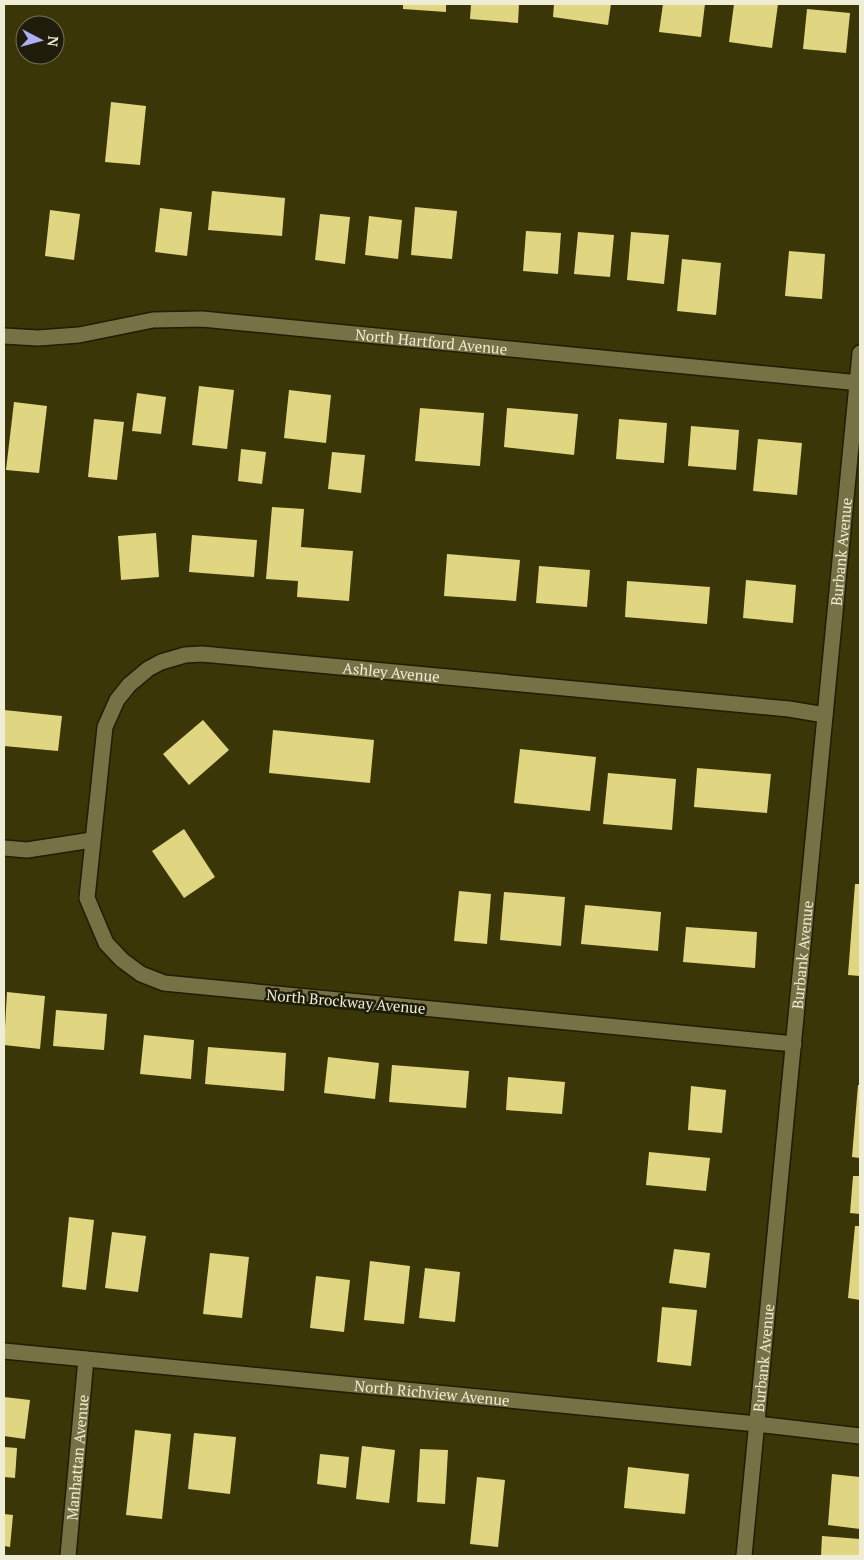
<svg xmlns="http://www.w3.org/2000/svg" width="864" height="1560" font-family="'PT Serif',serif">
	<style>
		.building { fill: #e0d682 }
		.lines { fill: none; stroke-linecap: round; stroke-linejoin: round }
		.minor-casing { stroke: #211d00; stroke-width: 18 }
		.minor { stroke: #777246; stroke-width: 15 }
		.labels { text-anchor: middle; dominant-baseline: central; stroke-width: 5; stroke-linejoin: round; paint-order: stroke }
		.street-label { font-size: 15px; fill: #efedd5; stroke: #1f1d0a }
	</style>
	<rect width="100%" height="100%" fill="#3b3607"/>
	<g class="building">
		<path d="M 403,4 L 446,4 L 446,12 L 403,9 Z"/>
		<path d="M 471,4 L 519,4 L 518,23 L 470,19 Z"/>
		<path d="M 554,4 L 611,4 L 608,25 L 553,17 Z"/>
		<path d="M 663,4 L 705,4 L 701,37 L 659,32 Z"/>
		<path d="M 734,4 L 778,4 L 772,48 L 729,42 Z"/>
		<path d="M 807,9 L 850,13 L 846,53 L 803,49 Z"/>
		<path d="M 111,102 L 146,106 L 140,165 L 105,162 Z"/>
		<path d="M 212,191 L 285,198 L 282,236 L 208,230 Z"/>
		<path d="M 415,207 L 457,211 L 452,259 L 411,255 Z"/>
		<path d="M 160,208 L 192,212 L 187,256 L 155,252 Z"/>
		<path d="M 50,210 L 80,214 L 74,260 L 45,256 Z"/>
		<path d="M 320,214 L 350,217 L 345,264 L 315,260 Z"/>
		<path d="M 369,216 L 402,220 L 398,259 L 365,255 Z"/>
		<path d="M 526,231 L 561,233 L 558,274 L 523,271 Z"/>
		<path d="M 578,232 L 614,235 L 610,277 L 574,274 Z"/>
		<path d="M 631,232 L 669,235 L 664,284 L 627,280 Z"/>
		<path d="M 789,251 L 825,254 L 822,299 L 785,296 Z"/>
		<path d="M 682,259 L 721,263 L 716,315 L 677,311 Z"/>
		<path d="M 199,386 L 234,390 L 227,449 L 192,445 Z"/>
		<path d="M 289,390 L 331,395 L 326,443 L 284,438 Z"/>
		<path d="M 137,393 L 166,397 L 161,434 L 132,431 Z"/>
		<path d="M 14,402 L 47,406 L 39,473 L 6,470 Z"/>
		<path d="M 420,408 L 484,413 L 480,466 L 415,461 Z"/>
		<path d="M 507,408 L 578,414 L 574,455 L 504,447 Z"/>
		<path d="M 94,419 L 124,422 L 117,480 L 88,477 Z"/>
		<path d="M 619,419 L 667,423 L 664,463 L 616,459 Z"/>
		<path d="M 691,426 L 739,430 L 736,470 L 688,466 Z"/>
		<path d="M 758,439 L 802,443 L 797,495 L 753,491 Z"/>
		<path d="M 241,449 L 266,452 L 262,484 L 238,481 Z"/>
		<path d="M 332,452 L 365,455 L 361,493 L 328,489 Z"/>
		<path d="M 272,507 L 304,509 L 301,547 L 353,551 L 349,601 L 297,597 L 298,581 L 266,579 Z"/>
		<path d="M 156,533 L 159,577 L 121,580 L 118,536 Z"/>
		<path d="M 192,535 L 257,540 L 254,577 L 189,572 Z"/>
		<path d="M 447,554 L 520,560 L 516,601 L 444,596 Z"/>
		<path d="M 539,566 L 590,570 L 587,607 L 536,603 Z"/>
		<path d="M 746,580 L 796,585 L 793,623 L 743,618 Z"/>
		<path d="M 627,581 L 710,587 L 707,624 L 625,617 Z"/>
		<path d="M 4,710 L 62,716 L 58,751 L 4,746 Z"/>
		<path d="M 203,720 L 229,750 L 189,785 L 163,754 Z"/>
		<path d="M 273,730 L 374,740 L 370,783 L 269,773 Z"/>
		<path d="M 520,749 L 596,757 L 590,811 L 514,803 Z"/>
		<path d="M 697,768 L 771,774 L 767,813 L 694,807 Z"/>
		<path d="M 608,773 L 676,779 L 672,830 L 603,824 Z"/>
		<path d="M 184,829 L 215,877 L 184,898 L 152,851 Z"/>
		<path d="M 855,884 L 860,884 L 860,976 L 848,975 Z"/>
		<path d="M 459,891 L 491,894 L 487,944 L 454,941 Z"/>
		<path d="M 504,892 L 565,897 L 561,946 L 500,940 Z"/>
		<path d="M 585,905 L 661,912 L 658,951 L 581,944 Z"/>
		<path d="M 686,927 L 757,932 L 755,968 L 683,962 Z"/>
		<path d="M 7,992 L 45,996 L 40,1049 L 4,1045 Z"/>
		<path d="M 56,1010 L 107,1014 L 104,1050 L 53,1046 Z"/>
		<path d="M 144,1035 L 194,1040 L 191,1079 L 140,1074 Z"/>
		<path d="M 208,1047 L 286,1053 L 284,1091 L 205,1084 Z"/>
		<path d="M 328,1057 L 379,1063 L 375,1099 L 324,1093 Z"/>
		<path d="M 392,1065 L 469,1071 L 466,1108 L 389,1102 Z"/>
		<path d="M 508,1077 L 565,1082 L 562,1114 L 506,1110 Z"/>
		<path d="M 858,1085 L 860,1085 L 860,1158 L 852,1157 Z"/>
		<path d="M 691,1086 L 726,1090 L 722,1133 L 688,1130 Z"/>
		<path d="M 649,1152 L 710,1158 L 706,1191 L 646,1185 Z"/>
		<path d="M 853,1176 L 860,1176 L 860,1214 L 850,1213 Z"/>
		<path d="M 69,1217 L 94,1220 L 86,1290 L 62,1287 Z"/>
		<path d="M 855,1226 L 860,1226 L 860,1300 L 848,1298 Z"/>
		<path d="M 112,1232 L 146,1236 L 138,1292 L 105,1288 Z"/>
		<path d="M 674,1249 L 710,1253 L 706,1288 L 669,1283 Z"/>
		<path d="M 210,1253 L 249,1257 L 242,1318 L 203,1314 Z"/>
		<path d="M 370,1261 L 410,1266 L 404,1324 L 364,1320 Z"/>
		<path d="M 425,1268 L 460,1272 L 455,1322 L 419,1318 Z"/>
		<path d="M 316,1276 L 350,1280 L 344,1332 L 310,1328 Z"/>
		<path d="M 662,1307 L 697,1310 L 691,1366 L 657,1362 Z"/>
		<path d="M 4,1397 L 30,1400 L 25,1439 L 4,1436 Z"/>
		<path d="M 135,1430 L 171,1434 L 162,1519 L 126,1515 Z"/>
		<path d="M 194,1433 L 236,1437 L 230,1494 L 188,1489 Z"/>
		<path d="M 362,1446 L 395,1450 L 389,1503 L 356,1499 Z"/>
		<path d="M 4,1447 L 17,1448 L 15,1478 L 4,1477 Z"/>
		<path d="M 420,1449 L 448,1450 L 445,1504 L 417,1502 Z"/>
		<path d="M 320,1454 L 349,1457 L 346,1488 L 317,1484 Z"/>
		<path d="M 628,1467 L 689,1474 L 685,1514 L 624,1508 Z"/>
		<path d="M 832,1474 L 860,1477 L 860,1529 L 828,1525 Z"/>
		<path d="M 477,1477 L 505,1480 L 498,1547 L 470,1544 Z"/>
		<path d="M 4,1514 L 13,1515 L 10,1547 L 4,1546 Z"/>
		<path d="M 822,1536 L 860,1539 L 860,1556 L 821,1556 Z"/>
	</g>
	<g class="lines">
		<defs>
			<g id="minor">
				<path id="s1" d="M 4,336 L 38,338 L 79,335 L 153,320 L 202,319 L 860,383"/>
				<path d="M 4,848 L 27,850 L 92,840"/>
				<path id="s2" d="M 794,1044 L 164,983 L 141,974 L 122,960 L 106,943 L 87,898 L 105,727 L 117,700 L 129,685 L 148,669 L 161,662 L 185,655 L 202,654 L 789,709 L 825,715"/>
				<path id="s3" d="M 4,1351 L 757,1424 L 860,1436"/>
				<path id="s4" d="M 68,1556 L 86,1359"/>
				<path id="s5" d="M 744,1556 L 860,353"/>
			</g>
		</defs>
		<use href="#minor" class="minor-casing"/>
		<use href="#minor" class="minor"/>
	</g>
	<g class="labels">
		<g class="street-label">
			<text stroke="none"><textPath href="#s1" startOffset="430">North Hartford Avenue</textPath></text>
			<text stroke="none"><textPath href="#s5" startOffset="1009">Burbank Avenue</textPath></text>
			<text stroke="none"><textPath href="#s2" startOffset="1246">Ashley Avenue</textPath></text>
			<text stroke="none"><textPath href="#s5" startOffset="604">Burbank Avenue</textPath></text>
			<text transform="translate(346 1001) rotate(5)">North Brockway Avenue</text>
			<text stroke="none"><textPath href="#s5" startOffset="199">Burbank Avenue</textPath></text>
			<text stroke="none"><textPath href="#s3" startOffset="430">North Richview Avenue</textPath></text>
			<text stroke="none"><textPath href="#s4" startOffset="99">Manhattan Avenue</textPath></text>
		</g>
	</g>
	<rect width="864" height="1560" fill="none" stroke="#efedd5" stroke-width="10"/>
	<g transform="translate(40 40) rotate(96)"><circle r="24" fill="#1f1d0a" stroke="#72705b"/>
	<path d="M0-4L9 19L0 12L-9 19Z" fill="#adaffb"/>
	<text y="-8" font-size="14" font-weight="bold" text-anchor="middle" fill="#efedd5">N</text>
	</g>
</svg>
